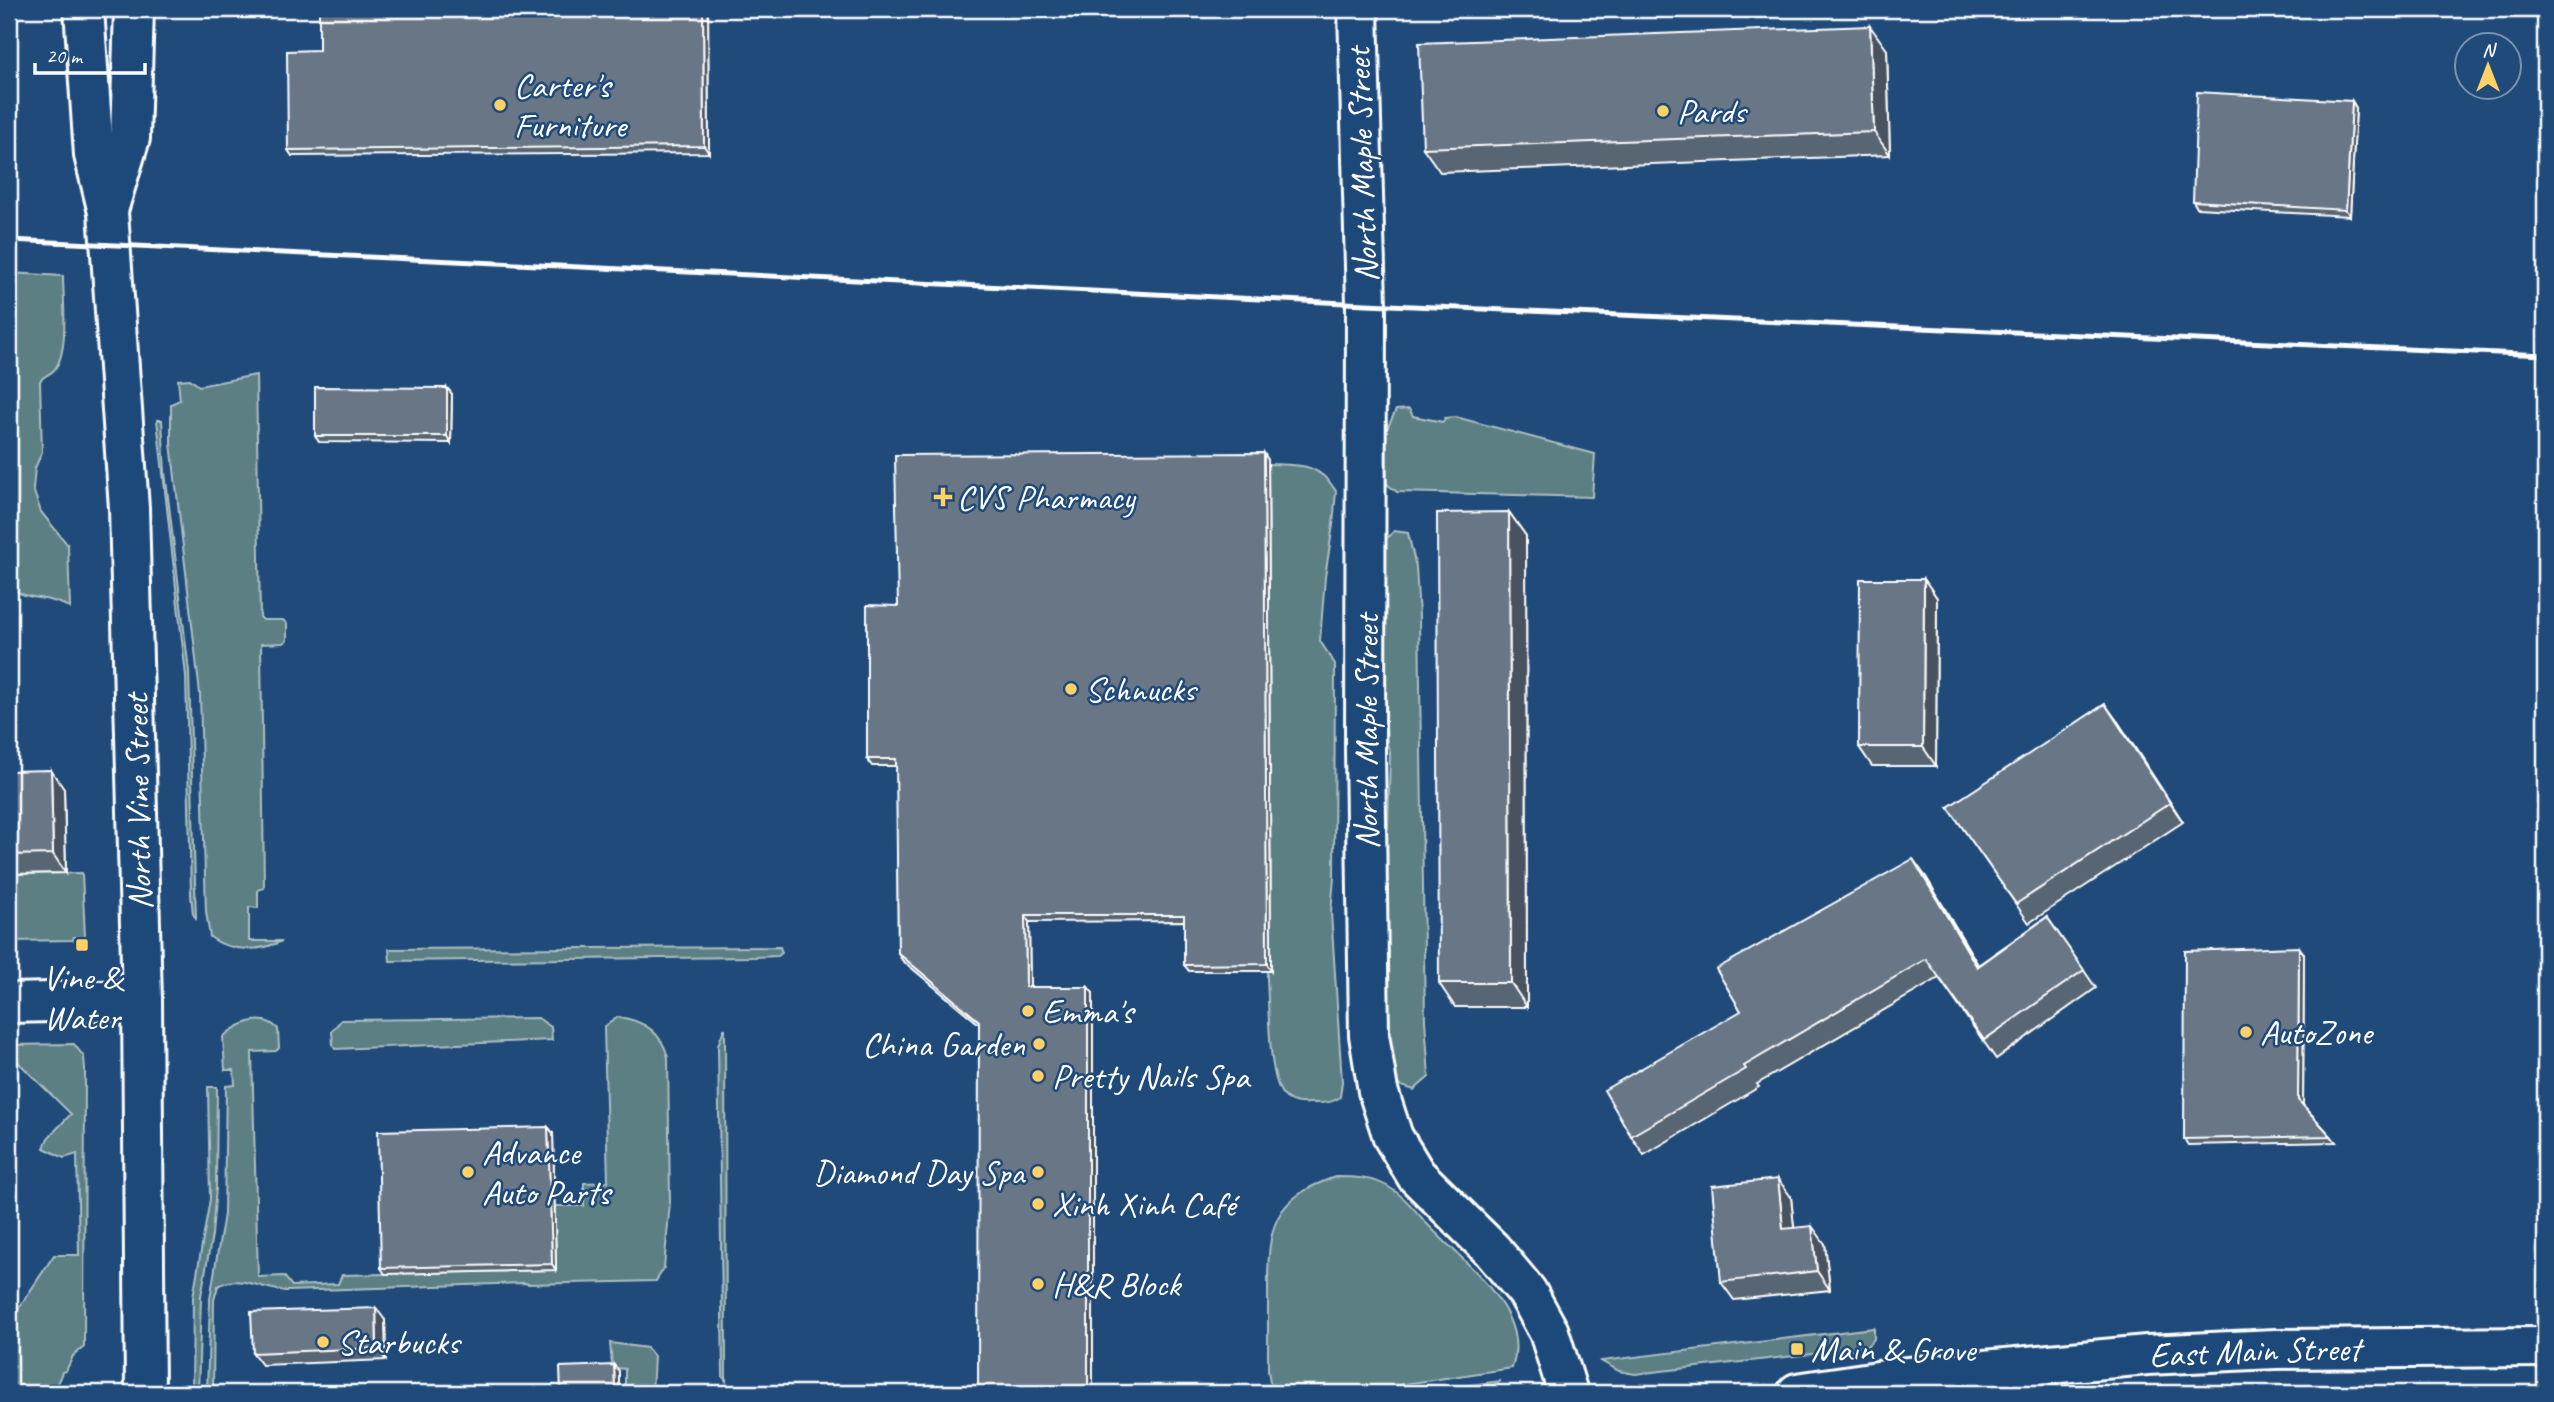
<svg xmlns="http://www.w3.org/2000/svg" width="2554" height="1402" font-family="Caveat,sans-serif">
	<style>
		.green { fill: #5b7f84; stroke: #adbfc2; stroke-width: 2 }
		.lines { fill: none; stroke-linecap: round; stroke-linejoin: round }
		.street-casing { stroke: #fff; stroke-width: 44 }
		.secondary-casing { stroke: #fff; stroke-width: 44 }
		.street { stroke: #1f4a7a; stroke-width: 38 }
		.secondary { stroke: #1f4a7a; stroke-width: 38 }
		.rail { stroke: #fff; stroke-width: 5 }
		.wall { fill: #596573; stroke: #fff; stroke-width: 2 }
		.shaded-wall { fill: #48535e; stroke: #fff; stroke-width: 2 }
		.building { fill: #677686; stroke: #fff; stroke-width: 2 }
		.poi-dot { fill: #ffd166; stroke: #1f4a7a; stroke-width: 2.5 }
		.labels { text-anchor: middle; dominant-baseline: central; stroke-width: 5; stroke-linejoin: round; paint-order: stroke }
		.poi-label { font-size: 35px; fill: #fff; stroke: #1f4a7a; text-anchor: start }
		.street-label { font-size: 35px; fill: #fff; stroke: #1f4a7a }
	</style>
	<rect width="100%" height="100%" fill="#1f4a7a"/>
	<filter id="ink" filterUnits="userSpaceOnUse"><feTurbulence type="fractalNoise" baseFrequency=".0143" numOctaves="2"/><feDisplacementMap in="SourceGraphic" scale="14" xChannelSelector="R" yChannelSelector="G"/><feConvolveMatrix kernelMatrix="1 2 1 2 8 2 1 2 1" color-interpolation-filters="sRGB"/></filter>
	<g filter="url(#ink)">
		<g class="green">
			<path d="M 9,273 L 63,276 C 63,298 70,355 53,371 C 49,375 44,375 40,381 L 42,452 L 35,468 L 33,489 L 41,512 L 68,545 L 70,608 C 51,595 23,602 9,585 Z"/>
			<path d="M 256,375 L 260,617 L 263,620 L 283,620 L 287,624 L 287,640 L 283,643 L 261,644 L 264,888 L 258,890 L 258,908 L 249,907 L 249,941 L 282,941 C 260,952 230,952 210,937 L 206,912 L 200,694 L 171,443 L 171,404 L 180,400 L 178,380 L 190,379 L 199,386 Z"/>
			<path d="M 1409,409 L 1413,416 L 1443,422 L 1445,418 L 1456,417 L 1595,454 L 1592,497 L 1397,492 L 1388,485 L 1384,472 L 1384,435 L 1396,410 Z"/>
			<path d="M 157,420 L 162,420 L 165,472 L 189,671 L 196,918 L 193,914 L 191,895 L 186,676 Z"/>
			<path d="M 1268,464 C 1299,465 1318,462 1336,491 L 1333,525 L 1325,577 L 1320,641 L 1335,664 L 1334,878 L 1331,912 L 1342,1082 L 1340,1097 C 1331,1104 1320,1103 1309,1103 C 1299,1104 1287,1102 1281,1092 C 1268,1070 1269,1007 1267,979 L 1267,971 L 1271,970 Z"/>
			<path d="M 1394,531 L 1408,533 L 1416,567 L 1419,616 L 1425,1020 L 1429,1077 L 1414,1090 L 1392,1083 L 1387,1017 L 1385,833 L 1388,828 L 1390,753 L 1387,743 L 1382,659 L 1382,606 L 1386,598 L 1379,555 L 1385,540 Z"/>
			<path d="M 82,873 L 85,937 L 74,937 L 73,940 L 9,941 L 9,874 Z"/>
			<path d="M 780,947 L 782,953 L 778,956 L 754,957 L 390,961 L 389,949 Z"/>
			<path d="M 618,1017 C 643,1020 661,1031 668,1057 L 670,1202 L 664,1268 L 656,1281 L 528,1284 L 525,1283 L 287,1291 C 265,1291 240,1273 218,1286 L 214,1300 L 213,1393 L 207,1393 L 210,1299 L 224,1214 L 226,1086 L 235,1085 L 234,1070 L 225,1070 L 223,1037 C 237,1024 263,1012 278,1029 L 279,1048 L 276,1051 L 252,1052 L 258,1277 L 284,1276 L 292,1286 L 338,1284 L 342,1275 L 556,1270 L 554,1206 L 584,1206 L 584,1183 L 608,1182 L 604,1027 Z"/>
			<path d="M 538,1018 L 551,1027 L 552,1040 L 335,1049 L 333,1045 L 332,1031 L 341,1020 Z"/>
			<path d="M 724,1029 L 725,1029 L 726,1381 L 723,1377 L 718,1045 Z"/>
			<path d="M 74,1044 L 84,1057 L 85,1069 L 84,1347 L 73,1356 L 66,1371 L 62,1372 L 57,1384 L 59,1393 L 9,1393 L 9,1373 L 15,1366 L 9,1361 L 9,1323 L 54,1255 L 79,1255 L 77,1154 L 64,1158 L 44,1148 L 48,1138 L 71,1114 L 13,1057 L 9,1060 L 9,1045 Z"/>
			<path d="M 208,1087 L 217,1087 L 216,1188 L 212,1235 L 201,1296 L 198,1393 L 192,1393 L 193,1297 L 210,1199 Z"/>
			<path d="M 1335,1177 C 1353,1177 1371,1177 1387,1186 C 1405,1196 1416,1212 1430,1227 C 1463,1261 1532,1312 1512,1368 L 1345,1393 L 1277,1393 L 1270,1382 L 1268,1370 C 1268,1343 1268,1315 1268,1288 C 1268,1227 1272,1199 1335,1177 Z"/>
			<path d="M 1874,1328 L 1874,1339 L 1865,1348 L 1635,1374 L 1619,1371 L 1601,1361 Z"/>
			<path d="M 610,1343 L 647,1348 L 654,1356 L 652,1393 L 625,1393 L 625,1369 L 616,1368 L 612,1365 Z"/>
			<path d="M 1501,1381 C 1475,1399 1437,1393 1407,1393 Z"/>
		</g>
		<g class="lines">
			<defs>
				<g id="street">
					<path d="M 1358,9 L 1366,304 L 1365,749 L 1369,1035 L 1378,1091 L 1393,1137 L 1416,1175 L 1492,1250 L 1527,1292 L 1549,1332 L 1568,1393"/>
					<path d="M 9,1003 L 142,1000"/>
				</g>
				<g id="secondary">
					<path d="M 84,9 L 94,155 L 108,212 L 129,508 L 142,1000 L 145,1393"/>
					<path d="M 108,210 L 130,138 L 134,9"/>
					<path id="s1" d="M 1797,1393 L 1898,1378 L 2147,1355 L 2275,1349 L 2545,1347"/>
				</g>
			</defs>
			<use href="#street" class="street-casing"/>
			<use href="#secondary" class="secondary-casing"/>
			<use href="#street" class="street"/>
			<use href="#secondary" class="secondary"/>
			<path class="rail" d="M 9,240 L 1366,304 L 2545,355"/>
		</g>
		<g class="wall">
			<path d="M 708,9 L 709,153 L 292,156 L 288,150 L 319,50 Z"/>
			<path d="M 1887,50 L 1890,155 L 1440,172 L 1423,148 Z"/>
			<path d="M 2352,101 L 2356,108 L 2350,216 L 2197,208 L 2193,201 Z"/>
			<path d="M 447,388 L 452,394 L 451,443 L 319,442 L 315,436 Z"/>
			<path d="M 1268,460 L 1271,971 L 1189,971 L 1184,965 L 1184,921 L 1029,922 L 1030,987 L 1093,993 L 1093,1393 L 979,1024 L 902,960 L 898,953 L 897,766 L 872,766 L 867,759 L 898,606 Z"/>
			<path d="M 1509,512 L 1526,536 L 1527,1007 L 1455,1007 L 1439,983 Z"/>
			<path d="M 1924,579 L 1937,598 L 1936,766 L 1872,766 L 1859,747 Z"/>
			<path d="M 2118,722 L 2183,822 L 2029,923 L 1948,807 Z"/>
			<path d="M 9,771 L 64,789 L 66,873 L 9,874 Z"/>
			<path d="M 1926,877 L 1978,965 L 2047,917 L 2096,988 L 1996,1059 L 1939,978 L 1757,1084 L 1759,1087 L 1644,1155 L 1631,1136 L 1741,1011 Z"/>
			<path d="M 2299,947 L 2304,954 L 2303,1105 L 2331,1136 L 2336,1142 L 2188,1145 L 2184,1139 Z"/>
			<path d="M 548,1127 L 553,1133 L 556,1270 L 385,1274 L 381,1268 Z"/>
			<path d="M 1791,1197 L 1794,1228 L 1825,1244 L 1830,1290 L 1734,1300 L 1721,1282 Z"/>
			<path d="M 385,1320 L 386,1360 L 262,1365 L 253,1353 Z"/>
		</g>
		<g class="shaded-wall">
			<path d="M 703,9 L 708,9 L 709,153 L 704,146 Z"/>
			<path d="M 1870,26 L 1887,50 L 1890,155 L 1874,132 Z"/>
			<path d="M 2352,101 L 2356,108 L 2350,216 L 2346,210 Z"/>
			<path d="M 447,388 L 452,394 L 451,443 L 447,436 Z"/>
			<path d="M 1264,453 L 1268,460 L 1271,971 L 1267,964 Z"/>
			<path d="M 1509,512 L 1526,536 L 1527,1007 L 1511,983 Z"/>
			<path d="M 1924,579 L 1937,598 L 1936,766 L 1923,747 Z"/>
			<path d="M 2105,704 L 2118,722 L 2183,822 L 2170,803 Z"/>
			<path d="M 51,770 L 64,789 L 66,873 L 53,854 Z"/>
			<path d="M 1913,859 L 1926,877 L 1990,985 L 1977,967 Z"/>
			<path d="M 1025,915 L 1029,922 L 1030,993 L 1026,987 Z"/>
			<path d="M 2299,947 L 2304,954 L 2303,1107 L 2298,1100 Z"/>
			<path d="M 1088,987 L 1093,993 L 1093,1393 L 1088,1393 Z"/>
			<path d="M 548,1127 L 553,1133 L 556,1270 L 552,1264 Z"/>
			<path d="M 1778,1179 L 1791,1197 L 1796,1247 L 1783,1229 Z"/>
			<path d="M 1812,1226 L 1825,1244 L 1830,1290 L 1817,1271 Z"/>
			<path d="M 376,1308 L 385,1320 L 386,1360 L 377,1348 Z"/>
			<path d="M 614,1365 L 619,1371 L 619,1393 L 615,1393 Z"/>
		</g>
		<g class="building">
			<path d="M 319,9 L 703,9 L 704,146 L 288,150 L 287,51 L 319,50 Z"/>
			<path d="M 1870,26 L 1874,132 L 1423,148 L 1419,43 Z"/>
			<path d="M 2197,92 L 2352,101 L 2346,210 L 2193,201 Z"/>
			<path d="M 315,387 L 447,388 L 447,436 L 315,436 Z"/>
			<path d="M 1264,453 L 1267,964 L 1184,965 L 1184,915 L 1025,915 L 1026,987 L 1088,987 L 1088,1393 L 978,1393 L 979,1021 L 898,953 L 896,759 L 867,759 L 867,605 L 898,606 L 895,455 Z"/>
			<path d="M 1509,512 L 1511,983 L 1439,983 L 1437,513 Z"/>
			<path d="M 1860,579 L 1924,579 L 1923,747 L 1859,747 Z"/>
			<path d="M 2105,704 L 2170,803 L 2016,904 L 1948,807 Z"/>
			<path d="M 51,770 L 53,854 L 9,855 L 9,771 Z"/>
			<path d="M 1913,859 L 1977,967 L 2047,917 L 2084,970 L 1984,1040 L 1926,959 L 1744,1066 L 1746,1069 L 1631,1136 L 1604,1090 L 1741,1011 L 1716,969 Z"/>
			<path d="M 2299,947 L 2298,1100 L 2331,1136 L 2184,1139 L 2185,951 Z"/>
			<path d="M 548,1127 L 552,1264 L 381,1268 L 378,1131 Z"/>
			<path d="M 1778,1179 L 1783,1229 L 1812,1226 L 1817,1271 L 1721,1282 L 1712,1186 Z"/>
			<path d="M 376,1308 L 377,1348 L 253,1353 L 251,1312 Z"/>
			<path d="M 614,1365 L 615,1393 L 561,1393 L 560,1367 Z"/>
		</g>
	</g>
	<g class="poi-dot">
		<circle cx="500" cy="105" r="7"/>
		<circle cx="1663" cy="111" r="7"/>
		<path d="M939.5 486.5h7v7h7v7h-7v7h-7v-7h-7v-7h7z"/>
		<circle cx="1071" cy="689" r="7"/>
		<rect x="75" y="938" width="14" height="14" rx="3.5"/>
		<circle cx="1028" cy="1011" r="7"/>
		<circle cx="2246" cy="1032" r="7"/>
		<circle cx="1039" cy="1044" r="7"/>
		<circle cx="1038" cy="1076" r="7"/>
		<circle cx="468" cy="1172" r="7"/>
		<circle cx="1038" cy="1172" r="7"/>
		<circle cx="1038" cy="1204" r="7"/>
		<circle cx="1038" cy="1284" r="7"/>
		<circle cx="323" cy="1342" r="7"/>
		<rect x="1790" y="1342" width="14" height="14" rx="3.5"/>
	</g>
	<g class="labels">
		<g class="poi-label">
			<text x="514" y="85">Carter's<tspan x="514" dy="40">Furniture</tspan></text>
			<text x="1677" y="111">Pards</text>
			<text x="957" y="497">CVS Pharmacy</text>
			<text x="1085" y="689">Schnucks</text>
			<text x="82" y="977" text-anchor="middle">Vine &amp;<tspan x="82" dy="40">Water</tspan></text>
			<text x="1042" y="1011">Emma's</text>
			<text x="2260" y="1032">AutoZone</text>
			<text x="1025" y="1044" text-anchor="end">China Garden</text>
			<text x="1052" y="1076">Pretty Nails Spa</text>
			<text x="482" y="1152">Advance<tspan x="482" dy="40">Auto Parts</tspan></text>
			<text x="1024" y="1172" text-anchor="end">Diamond Day Spa</text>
			<text x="1052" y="1204">Xinh Xinh Café</text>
			<text x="1052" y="1284">H&amp;R Block</text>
			<text x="337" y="1342">Starbucks</text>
			<text x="1811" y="1349">Main &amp; Grove</text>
		</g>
		<g class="street-label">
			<text transform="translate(1362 165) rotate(-92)">North Maple Street</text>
			<text transform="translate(1366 732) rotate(-90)">North Maple Street</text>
			<text transform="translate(138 802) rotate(-91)">North Vine Street</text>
			<text stroke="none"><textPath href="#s1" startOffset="460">East Main Street</textPath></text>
		</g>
	</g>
	<rect width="2554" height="1402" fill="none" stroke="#1f4a7a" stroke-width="35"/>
	<rect x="18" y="18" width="2519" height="1367" fill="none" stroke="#fff" stroke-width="2.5" filter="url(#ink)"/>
	<g transform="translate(2488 66)"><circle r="33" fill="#1f4a7a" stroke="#7992af" stroke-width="2"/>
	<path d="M0-5L12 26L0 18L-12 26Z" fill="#ffd166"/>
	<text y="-10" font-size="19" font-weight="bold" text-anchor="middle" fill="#ffffff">N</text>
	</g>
	<path d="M35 63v10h110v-10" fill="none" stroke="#ffffff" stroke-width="3.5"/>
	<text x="46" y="63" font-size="21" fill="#ffffff" stroke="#1f4a7a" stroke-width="5" paint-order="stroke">20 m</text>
</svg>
